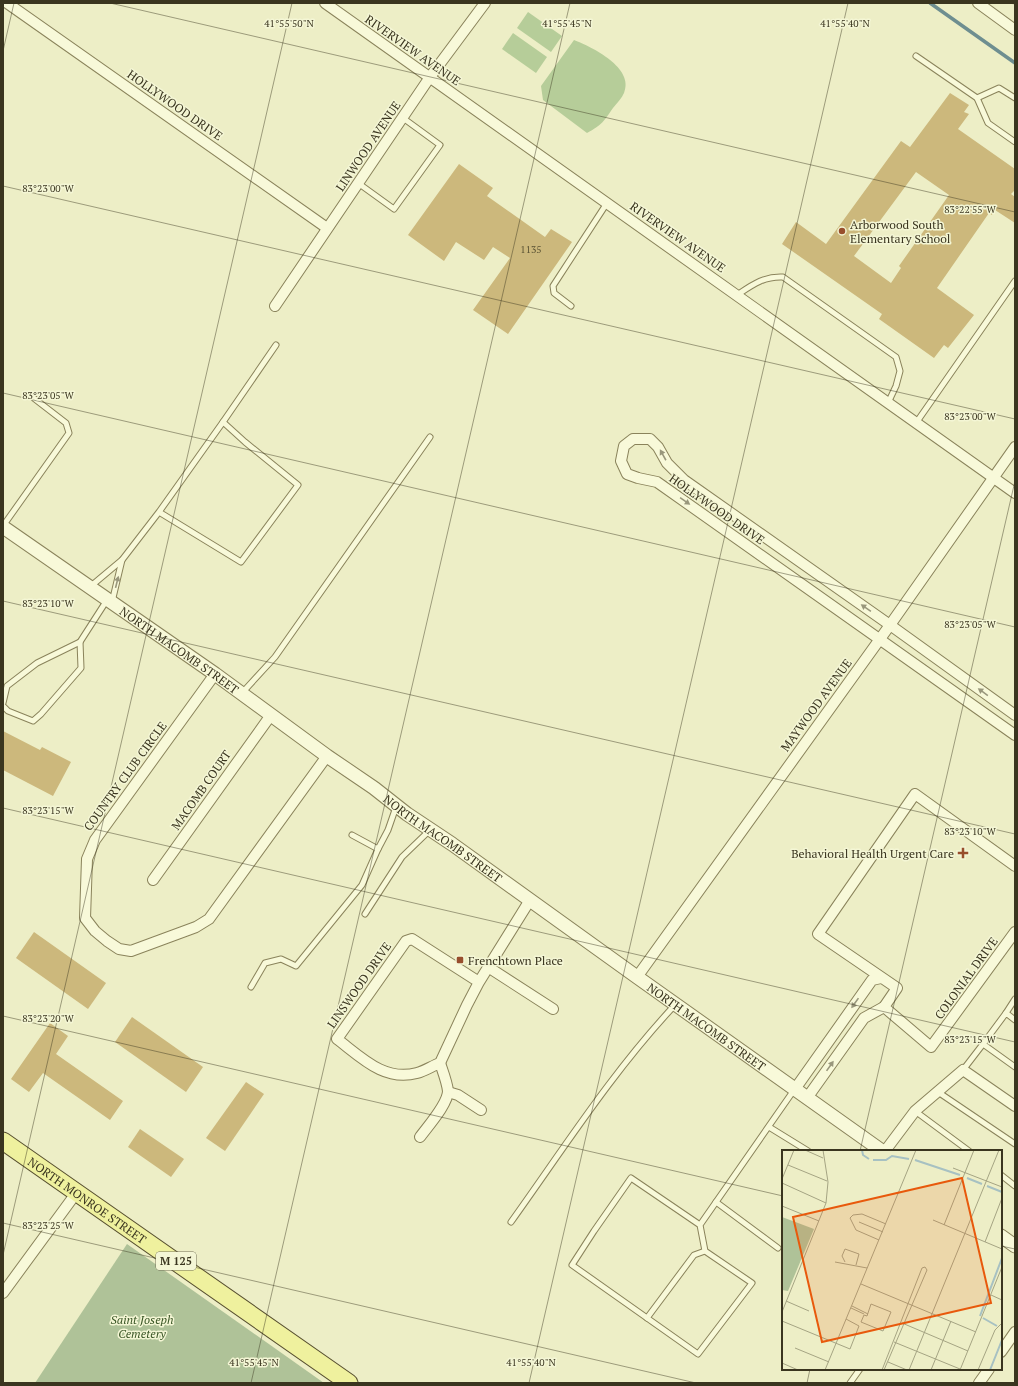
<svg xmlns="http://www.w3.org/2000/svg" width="1018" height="1386" font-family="'PT Serif',serif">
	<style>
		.green { fill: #b6cd99 }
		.cemetery { fill: #afc298 }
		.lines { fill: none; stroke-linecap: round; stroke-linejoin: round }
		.stream { stroke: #6e8e90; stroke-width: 3.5 }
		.building { fill: #ccb87c; fill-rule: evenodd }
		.service-casing { stroke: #8a835b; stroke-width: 7 }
		.minor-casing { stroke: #8a835b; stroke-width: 12 }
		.tertiary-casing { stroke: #8a835b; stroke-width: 15 }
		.primary-casing { stroke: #574f2f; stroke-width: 19 }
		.service { stroke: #f8f9d9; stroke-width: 5 }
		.minor { stroke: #f8f9d9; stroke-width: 10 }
		.tertiary { stroke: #f8f9d9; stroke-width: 13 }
		.primary { stroke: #eff19e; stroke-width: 17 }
		.oneway { fill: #99977c }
		.ticks { fill: none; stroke: #3a351f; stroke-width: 1; stroke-opacity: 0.45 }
		.poi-dot { fill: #984e2c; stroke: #f4f6d5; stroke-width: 1.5 }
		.labels { text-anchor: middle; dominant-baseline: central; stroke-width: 3; stroke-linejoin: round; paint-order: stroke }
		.number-label { font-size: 10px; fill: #5e5636 }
		.shield { fill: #f4f6d5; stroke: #726f56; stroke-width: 1 }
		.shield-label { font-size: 11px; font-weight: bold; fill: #3a351f }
		.street-label { font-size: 12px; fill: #3a351f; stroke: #f4f6d5 }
		.poi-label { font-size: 12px; fill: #3a351f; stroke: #f4f6d5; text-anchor: start }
		.park-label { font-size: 12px; font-style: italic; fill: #3a5626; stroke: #f4f6d5 }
		.inset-river { fill: none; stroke: #a7c1c2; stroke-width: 2 }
		.inset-road { fill: none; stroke: #a5a483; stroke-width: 1 }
		.view { fill: #e8590c; fill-opacity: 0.15; stroke: #e8590c; stroke-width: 2 }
		.inset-edge { fill: none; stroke: #3a351f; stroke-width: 2 }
		.ticks-label { font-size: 10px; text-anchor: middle; fill: #3a351f; stroke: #f4f6d5; stroke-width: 3; stroke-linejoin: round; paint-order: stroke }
	</style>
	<rect width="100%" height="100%" fill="#edeec6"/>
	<g class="green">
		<path d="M 528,12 L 562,36 L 551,52 L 517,28 Z"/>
		<path d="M 513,33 L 547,57 L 536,73 L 502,49 Z"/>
		<path d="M 574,40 C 592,47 635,68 624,93 C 622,98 617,103 613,108 C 604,121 602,125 587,133 L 543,100 L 541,86 Z"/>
	</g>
	<path class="cemetery" d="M 127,1244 L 324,1383 L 35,1383 Z"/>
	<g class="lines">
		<path class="stream" d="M 930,3 L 1015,63"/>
	</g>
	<g class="building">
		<path d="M 950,93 L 969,105 L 964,112 L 969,114 L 958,129 L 1015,169 L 1015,190 L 1011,194 L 1015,197 L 1015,223 L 995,210 L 992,215 L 989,213 L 937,288 L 974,315 L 948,348 L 944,345 L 934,358 L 879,319 L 882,314 L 782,244 L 796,222 L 826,244 L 901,141 L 910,147 ZM 916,172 L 949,195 L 899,266 L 901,268 L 891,283 L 854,256 Z"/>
		<path d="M 459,164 L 493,188 L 487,196 L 545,237 L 551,229 L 572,242 L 508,334 L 473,310 L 510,258 L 493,247 L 484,260 L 456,242 L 444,261 L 408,235 Z"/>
		<path d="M 3,731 L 40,750 L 42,747 L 71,762 L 53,796 L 3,770 Z"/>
		<path d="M 34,932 L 106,983 L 88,1009 L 16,958 Z"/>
		<path d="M 132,1017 L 203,1067 L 186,1092 L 115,1042 Z"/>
		<path d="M 50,1023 L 68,1036 L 56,1054 L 123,1101 L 110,1120 L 43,1073 L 29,1092 L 11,1079 Z"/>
		<path d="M 246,1082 L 264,1094 L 225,1151 L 206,1138 Z"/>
		<path d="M 140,1129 L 184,1159 L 171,1177 L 128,1147 Z"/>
	</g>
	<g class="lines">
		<defs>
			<g id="service">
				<path d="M 916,56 L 977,98 L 988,123 L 1015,142"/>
				<path d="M 977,98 L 999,88 L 1015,98"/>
				<path d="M 358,183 L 394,209 L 440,145 L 403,118"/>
				<path d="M 737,295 C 752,285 764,276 783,277 L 896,357 L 900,371 L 896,386 L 888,403"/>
				<path d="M 571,306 L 554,293 L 553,286 L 607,203"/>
				<path d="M 223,422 L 276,345"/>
				<path d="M 916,423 L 1015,281"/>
				<path d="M 3,526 L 69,433 L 66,423 L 31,396"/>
				<path d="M 91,586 L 122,560 L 159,512 L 223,422 L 245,442 L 298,485 L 241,562 L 159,512"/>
				<path d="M 112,602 L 122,560"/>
				<path d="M 242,693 L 275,657 L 430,437"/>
				<path d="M 3,703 L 7,686 L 37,663 L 80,642 L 107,600"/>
				<path d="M 3,706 L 8,711 L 33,721 L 41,714 L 81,668 L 80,642"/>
				<path d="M 352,835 L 378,849"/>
				<path d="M 365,914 L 402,857 L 430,830"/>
				<path d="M 251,987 L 265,963 L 281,959 L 296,966 L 362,885 L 378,849 L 388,830 L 396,807"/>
				<path d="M 1006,1013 L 1015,999"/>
				<path d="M 1015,1020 L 1006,1013 L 983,1044 L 1015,1067"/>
				<path d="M 963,1070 L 983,1044"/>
				<path d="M 938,1092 L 1015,1144"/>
				<path d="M 915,1111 L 969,1151"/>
				<path d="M 769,1127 L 808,1151"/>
				<path d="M 1001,1175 L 1015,1186"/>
				<path d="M 716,1202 L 778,1248"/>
				<path d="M 511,1222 C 564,1148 613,1071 675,1005"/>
				<path d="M 700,1225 L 705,1251 L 752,1283 L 698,1354 L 572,1265 L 594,1231 L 631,1178 L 700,1225 L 794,1090"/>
				<path d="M 647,1318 L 694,1255 L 705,1251"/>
				<path d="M 850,1383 L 860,1369"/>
			</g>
			<g id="minor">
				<path d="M 7,3 L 327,228"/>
				<path d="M 325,3 L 1015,493"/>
				<path d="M 978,3 L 1015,30"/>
				<path d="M 275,306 L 430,77 L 485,3"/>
				<path d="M 215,674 L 95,840 L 87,859 L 85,918 L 95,931 L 107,941 L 119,949 L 131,951 L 196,927 L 209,919 L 327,756"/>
				<path d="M 1015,715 L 890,625 L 684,480 L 667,463 L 658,447 L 650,439 L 633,439 L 624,446 L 621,461 L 627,474 L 638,478 L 657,482 L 1015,735"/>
				<path d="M 1015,866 L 915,794 L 818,934 L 897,988 L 884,1007 L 931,1047 L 1015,932"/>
				<path d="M 153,880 L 271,715"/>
				<path d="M 488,967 L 553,1009"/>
				<path d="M 637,977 L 890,625 L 1015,447"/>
				<path d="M 479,982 L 412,939 L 406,941 L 337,1039 C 361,1057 384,1082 417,1073 C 425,1071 432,1066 440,1063 L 467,1005 L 479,982 L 530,900"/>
				<path d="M 795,1089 L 872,980 L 881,978"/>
				<path d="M 448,1092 L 458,1095 L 481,1110"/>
				<path d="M 807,1098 L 864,1018 L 884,1007"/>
				<path d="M 420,1137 C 428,1126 448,1104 448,1091 C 447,1082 443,1072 440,1063"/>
				<path d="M 885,1151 L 915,1111 L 963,1070 L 1015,1106"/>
				<path d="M 3,1293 L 77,1192"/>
				<path d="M 1001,1352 L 1015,1332"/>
				<path d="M 979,1383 L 989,1369"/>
			</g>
			<g id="tertiary">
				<path id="s1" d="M 3,527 L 215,674 L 327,756 L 374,788 L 407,814 L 452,844 L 637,977 L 882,1151"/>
				<path d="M 1001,1236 L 1015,1246"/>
			</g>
			<g id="primary">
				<path id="s2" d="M 3,1141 L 349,1383"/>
			</g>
		</defs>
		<use href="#service" class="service-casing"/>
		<use href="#minor" class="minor-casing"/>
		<use href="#tertiary" class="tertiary-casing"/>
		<use href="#primary" class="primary-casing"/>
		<use href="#service" class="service"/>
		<use href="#minor" class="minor"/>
		<use href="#tertiary" class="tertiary"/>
		<use href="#primary" class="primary"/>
	</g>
	<defs><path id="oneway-solid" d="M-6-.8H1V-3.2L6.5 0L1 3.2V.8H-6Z"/></defs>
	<g class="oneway">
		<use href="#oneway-solid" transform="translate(663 455) rotate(-119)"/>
		<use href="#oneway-solid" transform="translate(685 501) rotate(35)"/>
		<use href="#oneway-solid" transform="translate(117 582) rotate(-76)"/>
		<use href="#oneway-solid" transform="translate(866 608) rotate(-145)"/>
		<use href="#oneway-solid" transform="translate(983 692) rotate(-144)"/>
		<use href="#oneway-solid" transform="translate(855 1003) rotate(125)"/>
		<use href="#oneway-solid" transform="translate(830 1066) rotate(-55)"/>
	</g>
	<path class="ticks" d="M 110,3 L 1015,212M 1009,3 L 1015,4M 3,51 L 14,3M 3,186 L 1015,419M 3,393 L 1015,627M 3,601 L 1015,834M 3,808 L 1015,1042M 3,1016 L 783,1196M 860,1151 L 1015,481M 3,1223 L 696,1383M 1001,1246 L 1015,1249M 3,1255 L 292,3M 251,1383 L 570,3M 529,1383 L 848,3M 807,1383 L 810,1369"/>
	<g class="poi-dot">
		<circle cx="842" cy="231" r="4"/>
		<path d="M961 847h4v4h4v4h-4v4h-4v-4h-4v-4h4z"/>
		<rect x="456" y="956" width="8" height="8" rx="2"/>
	</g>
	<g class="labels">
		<g class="number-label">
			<text x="531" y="249">1135</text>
		</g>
		<rect class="shield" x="156" y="1252" width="40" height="18" rx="3"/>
		<g class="shield-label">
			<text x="176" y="1261">M 125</text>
		</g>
		<g class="street-label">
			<text transform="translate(413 50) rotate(35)">RIVERVIEW AVENUE</text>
			<text transform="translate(175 105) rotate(35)">HOLLYWOOD DRIVE</text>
			<text transform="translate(368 146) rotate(-56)">LINWOOD AVENUE</text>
			<text transform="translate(678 237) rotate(35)">RIVERVIEW AVENUE</text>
			<text transform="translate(717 509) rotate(35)">HOLLYWOOD DRIVE</text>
			<text stroke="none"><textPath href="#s1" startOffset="215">NORTH MACOMB STREET</textPath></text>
			<text transform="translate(816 705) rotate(-54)">MAYWOOD AVENUE</text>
			<text transform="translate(125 776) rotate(-54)">COUNTRY CLUB CIRCLE</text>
			<text transform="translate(201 790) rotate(-55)">MACOMB COURT</text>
			<text stroke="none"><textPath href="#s1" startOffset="539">NORTH MACOMB STREET</textPath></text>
			<text transform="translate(966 978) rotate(-54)">COLONIAL DRIVE</text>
			<text transform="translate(359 985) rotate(-55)">LINSWOOD DRIVE</text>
			<text stroke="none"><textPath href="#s1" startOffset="863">NORTH MACOMB STREET</textPath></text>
			<text stroke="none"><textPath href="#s2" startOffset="103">NORTH MONROE STREET</textPath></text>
		</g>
		<g class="poi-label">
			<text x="850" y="224">Arborwood South<tspan x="850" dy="14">Elementary School</tspan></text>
			<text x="954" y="853" text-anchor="end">Behavioral Health Urgent Care</text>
			<text x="468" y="960">Frenchtown Place</text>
		</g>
		<g class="park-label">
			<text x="142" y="1319">Saint Joseph<tspan x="142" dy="14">Cemetery</tspan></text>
		</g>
	</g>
	<g transform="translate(782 1150)">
		<rect width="220" height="220" fill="#edeec6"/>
		<path d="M 0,67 L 32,79 L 6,141 L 0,140 Z" fill="#afc298"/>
		<path class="inset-river" d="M 80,0 L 81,5 L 87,9M 91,10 L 104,10 L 110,6 L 127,9M 133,10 L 178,25M 185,28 L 200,34M 205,36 L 220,42M 198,166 L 220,108M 201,168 L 215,176M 208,220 L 220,190"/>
		<path class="inset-road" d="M 23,0 L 41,8M 6,15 L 45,31M 171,18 L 220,37M 0,29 L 12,0M 0,33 L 44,53M 0,56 L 37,71M 151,70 L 220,99M 77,72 L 101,82M 162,75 L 192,0M 97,90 L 74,80 L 68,68 L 71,65 L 80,64 L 104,74M 203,92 L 220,48M 53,112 L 85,118M 63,112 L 60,106 L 63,99 L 77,104 L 74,115M 79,134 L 194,182M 209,145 L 220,150M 4,151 L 27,161M 89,154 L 109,162 L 101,181 L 79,172 L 82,165 L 85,166 ZM 70,156 L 86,164M 69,158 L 82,164M 0,162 L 44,53 L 46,32 L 41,0M 0,171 L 68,199 L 77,176 L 64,169M 120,173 L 186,201M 112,192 L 178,219M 13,198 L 47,212M 106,212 L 125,220M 0,213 L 16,220M 43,220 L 134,0M 100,220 L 140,118 L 143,117 L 145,120 L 102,220M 127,220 L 217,0M 149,220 L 169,171M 178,220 L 220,117M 196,220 L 213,180 L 220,173"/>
		<path class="view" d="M 180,28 L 209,153 L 40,192 L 11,67 Z"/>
		<rect width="220" height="220" class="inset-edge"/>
	</g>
	<g class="ticks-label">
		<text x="289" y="27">41°55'50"N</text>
		<text x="567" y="27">41°55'45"N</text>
		<text x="845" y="27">41°55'40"N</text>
		<text x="48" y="192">83°23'00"W</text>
		<text x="970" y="213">83°22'55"W</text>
		<text x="48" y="399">83°23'05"W</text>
		<text x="970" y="420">83°23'00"W</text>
		<text x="48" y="607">83°23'10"W</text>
		<text x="970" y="628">83°23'05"W</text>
		<text x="48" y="814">83°23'15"W</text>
		<text x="970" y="835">83°23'10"W</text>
		<text x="48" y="1022">83°23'20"W</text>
		<text x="970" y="1043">83°23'15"W</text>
		<text x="48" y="1229">83°23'25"W</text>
		<text x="254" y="1366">41°55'45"N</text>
		<text x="531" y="1366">41°55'40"N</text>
	</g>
	<rect width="1018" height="1386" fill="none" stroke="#3a351f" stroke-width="8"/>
</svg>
